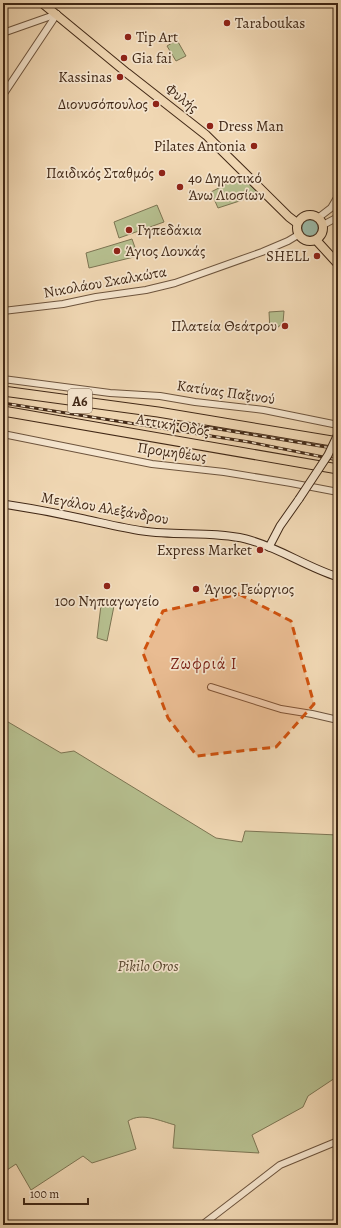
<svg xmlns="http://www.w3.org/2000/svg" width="341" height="1228" font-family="Alegreya,serif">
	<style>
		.green { fill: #b6bf8f; stroke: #7c7452 }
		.water { fill: #9bbaa9; stroke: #77806e }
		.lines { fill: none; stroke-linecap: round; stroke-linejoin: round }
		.tertiary-casing { stroke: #6d543d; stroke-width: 8 }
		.secondary-casing { stroke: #412816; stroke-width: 9 }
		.primary-casing { stroke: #412816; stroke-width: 10 }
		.motorway-casing { stroke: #412816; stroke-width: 11 }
		.tertiary { stroke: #f5e5ce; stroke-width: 6 }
		.secondary { stroke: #f5e5ce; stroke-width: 7 }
		.primary { stroke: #f0d7b3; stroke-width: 8 }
		.motorway { stroke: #f0d7b3; stroke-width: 9 }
		.rail-casing { stroke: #412816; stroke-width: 3 }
		.rail { stroke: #f5e5ce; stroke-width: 1.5; stroke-dasharray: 4.5; stroke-linecap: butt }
		.secondary-bridge-casing { stroke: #412816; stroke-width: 9; stroke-linecap: butt }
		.secondary-bridge { stroke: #f5e5ce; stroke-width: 7 }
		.marked { fill: #cf520e; fill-opacity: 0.2; stroke: #cf520e; stroke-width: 3; stroke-dasharray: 8 5; stroke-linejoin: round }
		.poi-dot { fill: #8f2418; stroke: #f5e5ce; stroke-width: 1.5 }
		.labels { text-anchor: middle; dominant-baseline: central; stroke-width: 3.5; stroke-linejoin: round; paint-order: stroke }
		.shield { fill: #f5e5ce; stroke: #77614d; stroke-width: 1 }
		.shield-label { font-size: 14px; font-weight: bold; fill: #412816 }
		.poi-label { font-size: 15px; fill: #412816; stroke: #f5e5ce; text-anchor: start }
		.street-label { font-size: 15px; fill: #412816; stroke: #f5e5ce }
		.park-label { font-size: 15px; font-style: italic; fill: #58462e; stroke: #f5e5ce }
		.neighbourhood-label { font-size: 16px; letter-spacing: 1px; fill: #7a1f14; stroke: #f5e5ce }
	</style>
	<rect width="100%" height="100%" fill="#f0d7b3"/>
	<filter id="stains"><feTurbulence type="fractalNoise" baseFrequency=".005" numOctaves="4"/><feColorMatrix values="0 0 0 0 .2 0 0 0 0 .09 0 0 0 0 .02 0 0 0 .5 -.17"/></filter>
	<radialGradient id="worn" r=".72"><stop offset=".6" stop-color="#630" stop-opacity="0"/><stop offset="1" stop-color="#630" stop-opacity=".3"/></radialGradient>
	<g class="green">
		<path d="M 177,40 L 186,56 L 176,61 L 167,46 Z"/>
		<path d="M 242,176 L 261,194 L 218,208 L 211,192 Z"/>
		<path d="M 157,205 L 164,222 L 119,238 L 114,222 Z"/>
		<circle cx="310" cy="228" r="11"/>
		<path d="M 132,239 L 138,256 L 89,268 L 86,253 Z"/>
		<path d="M 284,311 L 283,323 L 277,328 L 270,330 L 269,312 Z"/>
		<path d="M 101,605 L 114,606 L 107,641 L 97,638 Z"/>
		<path d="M 3,719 L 61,753 L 74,751 L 216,838 L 242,842 L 245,831 L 338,835 L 338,1076 L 308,1096 L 303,1107 L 252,1135 L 259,1153 L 173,1148 L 175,1125 C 160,1121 142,1112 128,1121 L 136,1149 L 92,1163 L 83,1156 L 31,1190 L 16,1164 L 4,1172 Z"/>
	</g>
	<circle class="water" cx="310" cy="228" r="8"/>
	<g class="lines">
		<defs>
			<g id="tertiary">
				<path d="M 3,33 L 57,14"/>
				<path d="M 3,95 L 57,14"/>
				<path d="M 318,218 L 331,208 L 338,196"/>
				<path d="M 323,225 L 338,217"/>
				<path d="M 3,311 L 63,304 L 96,297 L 146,290 L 175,283 L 262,252 L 288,241 L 298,235"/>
				<path d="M 3,379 L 110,393 L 160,396 L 195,402 L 264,410 L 338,425"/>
				<path d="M 3,434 L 152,464 L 224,472 L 291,483 L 338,492"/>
				<path d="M 211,687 L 281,709 L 312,714 L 338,720"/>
				<path d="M 202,1225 L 280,1165 L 338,1141"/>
			</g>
			<g id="secondary">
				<path d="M 3,504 C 30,508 57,513 84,519 C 103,523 123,528 143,531 C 177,536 212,531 246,539 C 278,547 306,567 338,577"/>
				<path d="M 269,547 L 280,526 L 299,499"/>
			</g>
			<g id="primary">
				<path d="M 42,3 L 127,73 L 206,135 L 289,217 L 297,223"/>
				<circle cx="310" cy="228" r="13"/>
				<path d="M 316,240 L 338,264"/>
			</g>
			<g id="motorway">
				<path d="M 3,391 L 158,412 L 338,442"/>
				<path d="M 3,411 L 338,469"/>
			</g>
		</defs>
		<use href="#tertiary" class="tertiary-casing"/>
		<use href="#secondary" class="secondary-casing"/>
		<use href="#primary" class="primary-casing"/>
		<use href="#motorway" class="motorway-casing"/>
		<use href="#tertiary" class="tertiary"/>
		<use href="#secondary" class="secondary"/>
		<use href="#primary" class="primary"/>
		<use href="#motorway" class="motorway"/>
		<defs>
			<g id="rail">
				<path d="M 3,403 L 249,442 L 338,460"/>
				<path d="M 164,423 L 212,428 L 338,449"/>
			</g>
		</defs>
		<use href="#rail" class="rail-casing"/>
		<use href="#rail" class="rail"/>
		<defs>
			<path id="secondary-bridge" d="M 299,499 L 328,455 L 338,434"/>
		</defs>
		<use href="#secondary-bridge" class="secondary-bridge-casing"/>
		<use href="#secondary-bridge" class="secondary-bridge"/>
	</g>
	<path class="marked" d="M 239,594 L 291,621 L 314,704 L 276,747 L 197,756 L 168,718 L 143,653 L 163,611 Z"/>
	<g class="poi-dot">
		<circle cx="227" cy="23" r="4"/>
		<circle cx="128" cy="37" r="4"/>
		<circle cx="124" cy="58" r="4"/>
		<circle cx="120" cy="77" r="4"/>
		<circle cx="156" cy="104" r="4"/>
		<circle cx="210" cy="126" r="4"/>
		<circle cx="254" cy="146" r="4"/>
		<circle cx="162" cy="173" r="4"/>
		<circle cx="180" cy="187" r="4"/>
		<circle cx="129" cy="230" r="4"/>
		<circle cx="117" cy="251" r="4"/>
		<circle cx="317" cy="256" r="4"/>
		<circle cx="285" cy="326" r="4"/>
		<circle cx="260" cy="550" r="4"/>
		<circle cx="107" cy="586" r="4"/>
		<circle cx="196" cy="589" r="4"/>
	</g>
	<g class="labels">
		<rect class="shield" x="68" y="389" width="24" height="24" rx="3"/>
		<g class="shield-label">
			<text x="80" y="401">Α6</text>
		</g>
		<g class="poi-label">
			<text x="235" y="23">Taraboukas</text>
			<text x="136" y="37">Tip Art</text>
			<text x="132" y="58">Gia fai</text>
			<text x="112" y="77" text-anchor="end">Kassinas</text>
			<text x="148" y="104" text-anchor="end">Διονυσόπουλος</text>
			<text x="218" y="126">Dress Man</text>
			<text x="246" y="146" text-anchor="end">Pilates Antonia</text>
			<text x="154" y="173" text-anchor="end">Παιδικός Σταθμός</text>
			<text x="188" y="178">4ο Δημοτικό<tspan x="188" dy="17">Άνω Λιοσίων</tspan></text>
			<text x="137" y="230">Γηπεδάκια</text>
			<text x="125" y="251">Άγιος Λουκάς</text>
			<text x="309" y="256" text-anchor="end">SHELL</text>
			<text x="277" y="326" text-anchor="end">Πλατεία Θεάτρου</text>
			<text x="252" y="550" text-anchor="end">Express Market</text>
			<text x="204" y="589">Άγιος Γεώργιος</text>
			<text x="107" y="601" text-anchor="middle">10ο Νηπιαγωγείο</text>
		</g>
		<g class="street-label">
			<text transform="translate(182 98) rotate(38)">Φυλής</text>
			<text transform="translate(105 282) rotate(-10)">Νικολάου Σκαλκώτα</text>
			<text transform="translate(226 392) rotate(8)">Κατίνας Παξινού</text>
			<text transform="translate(173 425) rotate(10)">Αττική Οδός</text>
			<text transform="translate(172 452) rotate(8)">Προμηθέως</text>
			<text transform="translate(105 508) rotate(10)">Μεγάλου Αλεξάνδρου</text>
		</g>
		<g class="park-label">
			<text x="148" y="966">Pikilo Oros</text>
		</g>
		<g class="neighbourhood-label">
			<text x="204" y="664">Ζωφριά Ι</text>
		</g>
	</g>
	<rect width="341" height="1228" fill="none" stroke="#f0d7b3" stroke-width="16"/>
	<rect x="4" y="4" width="333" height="1220" fill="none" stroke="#412816" stroke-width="2"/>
	<rect x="8" y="8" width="325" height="1212" fill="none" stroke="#412816"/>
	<path d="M24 1198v6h64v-6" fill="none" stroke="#412816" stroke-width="2"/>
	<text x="30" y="1198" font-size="12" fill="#412816" stroke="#f5e5ce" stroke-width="3" paint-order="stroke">100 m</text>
	<rect width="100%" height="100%" filter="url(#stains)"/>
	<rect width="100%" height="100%" fill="url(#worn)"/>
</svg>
